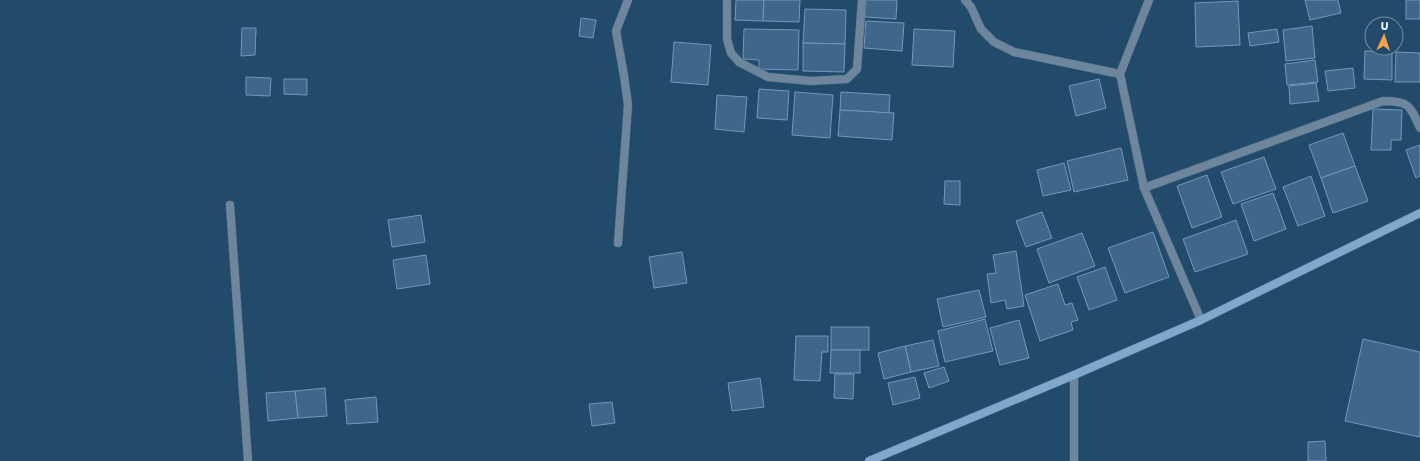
<svg xmlns="http://www.w3.org/2000/svg" width="1420" height="461" font-family="Poppins,sans-serif">
	<style>
		.building { fill: #3e6789; stroke: #6f9abe }
		.lines { fill: none; stroke-linecap: round; stroke-linejoin: round }
		.lane-casing { stroke: #466985; stroke-width: 9 }
		.street-casing { stroke: #466985; stroke-width: 9 }
		.secondary-casing { stroke: #466985; stroke-width: 9 }
		.lane { stroke: #6d869c; stroke-width: 8 }
		.street { stroke: #6d869c; stroke-width: 8 }
		.secondary { stroke: #80a8cb; stroke-width: 8 }
	</style>
	<rect width="100%" height="100%" fill="#224a6b"/>
	<g class="building">
		<path d="M 736,0 L 764,0 L 763,21 L 735,20 Z"/>
		<path d="M 764,0 L 800,0 L 799,22 L 763,21 Z"/>
		<path d="M 866,0 L 897,0 L 896,19 L 865,17 Z"/>
		<path d="M 1305,0 L 1338,0 L 1341,13 L 1310,20 Z"/>
		<rect x="1406" y="0" width="14" height="19"/>
		<path d="M 1238,1 L 1240,45 L 1196,47 L 1195,3 Z"/>
		<path d="M 805,9 L 846,10 L 845,44 L 803,43 Z"/>
		<path d="M 581,18 L 596,20 L 593,38 L 579,36 Z"/>
		<path d="M 866,21 L 904,23 L 902,51 L 864,48 Z"/>
		<path d="M 1312,26 L 1315,58 L 1286,61 L 1283,30 Z"/>
		<path d="M 242,28 L 256,28 L 255,55 L 241,56 Z"/>
		<path d="M 744,29 L 799,30 L 798,70 L 759,69 L 759,60 L 743,59 Z"/>
		<path d="M 914,29 L 955,31 L 953,67 L 912,65 Z"/>
		<path d="M 1277,29 L 1279,42 L 1250,46 L 1248,33 Z"/>
		<path d="M 674,42 L 711,45 L 708,85 L 671,82 Z"/>
		<path d="M 803,43 L 845,44 L 844,72 L 803,71 Z"/>
		<path d="M 1365,51 L 1392,52 L 1392,80 L 1364,79 Z"/>
		<path d="M 1396,52 L 1420,53 L 1420,82 L 1395,82 Z"/>
		<path d="M 1315,60 L 1318,82 L 1287,85 L 1285,64 Z"/>
		<path d="M 1353,68 L 1355,88 L 1328,91 L 1325,71 Z"/>
		<path d="M 246,77 L 271,78 L 270,96 L 246,95 Z"/>
		<path d="M 284,79 L 307,79 L 307,95 L 284,94 Z"/>
		<path d="M 1099,79 L 1106,108 L 1076,116 L 1069,86 Z"/>
		<path d="M 1316,83 L 1319,101 L 1290,104 L 1289,86 Z"/>
		<path d="M 759,89 L 789,91 L 787,120 L 757,118 Z"/>
		<path d="M 795,92 L 833,95 L 830,138 L 792,135 Z"/>
		<path d="M 841,92 L 890,95 L 889,113 L 840,110 Z"/>
		<path d="M 717,95 L 747,97 L 744,132 L 715,129 Z"/>
		<path d="M 1373,109 L 1402,110 L 1401,140 L 1391,140 L 1391,150 L 1371,150 Z"/>
		<path d="M 840,110 L 894,113 L 892,140 L 838,136 Z"/>
		<path d="M 1343,133 L 1355,166 L 1321,178 L 1309,145 Z"/>
		<path d="M 1420,145 L 1420,176 L 1416,178 L 1406,150 Z"/>
		<path d="M 1121,148 L 1128,180 L 1074,192 L 1067,161 Z"/>
		<path d="M 1264,157 L 1276,189 L 1233,204 L 1221,172 Z"/>
		<path d="M 1064,163 L 1071,190 L 1043,196 L 1037,170 Z"/>
		<path d="M 1355,166 L 1368,201 L 1333,213 L 1321,178 Z"/>
		<path d="M 1207,175 L 1222,217 L 1192,228 L 1177,186 Z"/>
		<path d="M 1311,176 L 1325,216 L 1298,226 L 1283,187 Z"/>
		<path d="M 945,181 L 960,181 L 960,205 L 944,204 Z"/>
		<path d="M 1273,193 L 1286,229 L 1254,241 L 1241,204 Z"/>
		<path d="M 1042,212 L 1052,238 L 1026,247 L 1016,221 Z"/>
		<path d="M 421,215 L 425,242 L 392,247 L 388,220 Z"/>
		<path d="M 1236,220 L 1248,254 L 1195,272 L 1183,239 Z"/>
		<path d="M 1153,232 L 1169,277 L 1125,293 L 1108,248 Z"/>
		<path d="M 1082,233 L 1095,266 L 1049,283 L 1037,249 Z"/>
		<path d="M 1016,251 L 1024,306 L 1007,309 L 1005,300 L 991,303 L 987,274 L 996,273 L 993,255 Z"/>
		<path d="M 682,252 L 687,283 L 654,288 L 649,257 Z"/>
		<path d="M 426,255 L 430,284 L 397,289 L 393,260 Z"/>
		<path d="M 1105,267 L 1117,300 L 1089,310 L 1077,277 Z"/>
		<path d="M 1058,284 L 1065,305 L 1072,303 L 1078,320 L 1071,322 L 1073,330 L 1040,341 L 1025,295 Z"/>
		<path d="M 979,290 L 986,317 L 943,327 L 937,299 Z"/>
		<path d="M 985,319 L 993,351 L 945,362 L 938,331 Z"/>
		<path d="M 1019,320 L 1029,358 L 1000,365 L 990,328 Z"/>
		<rect x="831" y="327" width="38" height="23"/>
		<path d="M 796,336 L 828,336 L 828,352 L 822,352 L 820,381 L 794,380 Z"/>
		<path d="M 1363,339 L 1420,352 L 1420,437 L 1345,421 Z"/>
		<path d="M 933,340 L 939,366 L 911,372 L 905,346 Z"/>
		<path d="M 905,346 L 911,372 L 884,379 L 878,353 Z"/>
		<path d="M 831,350 L 860,350 L 860,373 L 830,373 Z"/>
		<path d="M 944,367 L 949,381 L 929,388 L 924,373 Z"/>
		<path d="M 835,374 L 854,374 L 853,399 L 834,398 Z"/>
		<path d="M 915,377 L 920,398 L 893,405 L 888,383 Z"/>
		<path d="M 760,378 L 764,407 L 732,411 L 728,383 Z"/>
		<path d="M 325,388 L 327,416 L 298,418 L 295,391 Z"/>
		<path d="M 295,391 L 298,418 L 268,421 L 266,393 Z"/>
		<path d="M 376,397 L 378,422 L 347,424 L 345,400 Z"/>
		<path d="M 612,402 L 615,423 L 592,426 L 589,404 Z"/>
		<path d="M 1325,441 L 1326,461 L 1308,461 L 1308,442 Z"/>
	</g>
	<g class="lines">
		<defs>
			<g id="lane">
				<path d="M 618,243 L 628,105 L 624,76 L 616,31 L 628,0"/>
				<path d="M 1074,461 L 1074,375"/>
			</g>
			<g id="street">
				<path d="M 727,0 L 727,39 L 731,53 L 739,62 L 768,77 L 811,81 L 847,79 L 857,69 L 862,0"/>
				<path d="M 965,0 L 971,7 L 981,29 L 994,42 L 1014,52 L 1120,74"/>
				<path d="M 1149,0 L 1120,74 L 1144,188 L 1201,320"/>
				<path d="M 1144,188 L 1383,101 C 1409,101 1410,105 1420,128"/>
				<path d="M 230,205 L 248,461"/>
			</g>
			<path id="secondary" d="M 869,461 L 1074,375 L 1201,320 L 1420,213"/>
		</defs>
		<use href="#lane" class="lane-casing"/>
		<use href="#street" class="street-casing"/>
		<use href="#secondary" class="secondary-casing"/>
		<use href="#lane" class="lane"/>
		<use href="#street" class="street"/>
		<use href="#secondary" class="secondary"/>
	</g>
	<g transform="translate(1384 36) rotate(3)"><circle r="19" fill="#224a6b" stroke="#738ea5"/>
	<path d="M0-3L7 15L0 10L-7 15Z" fill="#f6a246"/>
	<text y="-6" font-size="11" font-weight="bold" text-anchor="middle" fill="#ecf5fd">U</text>
	</g>
</svg>
